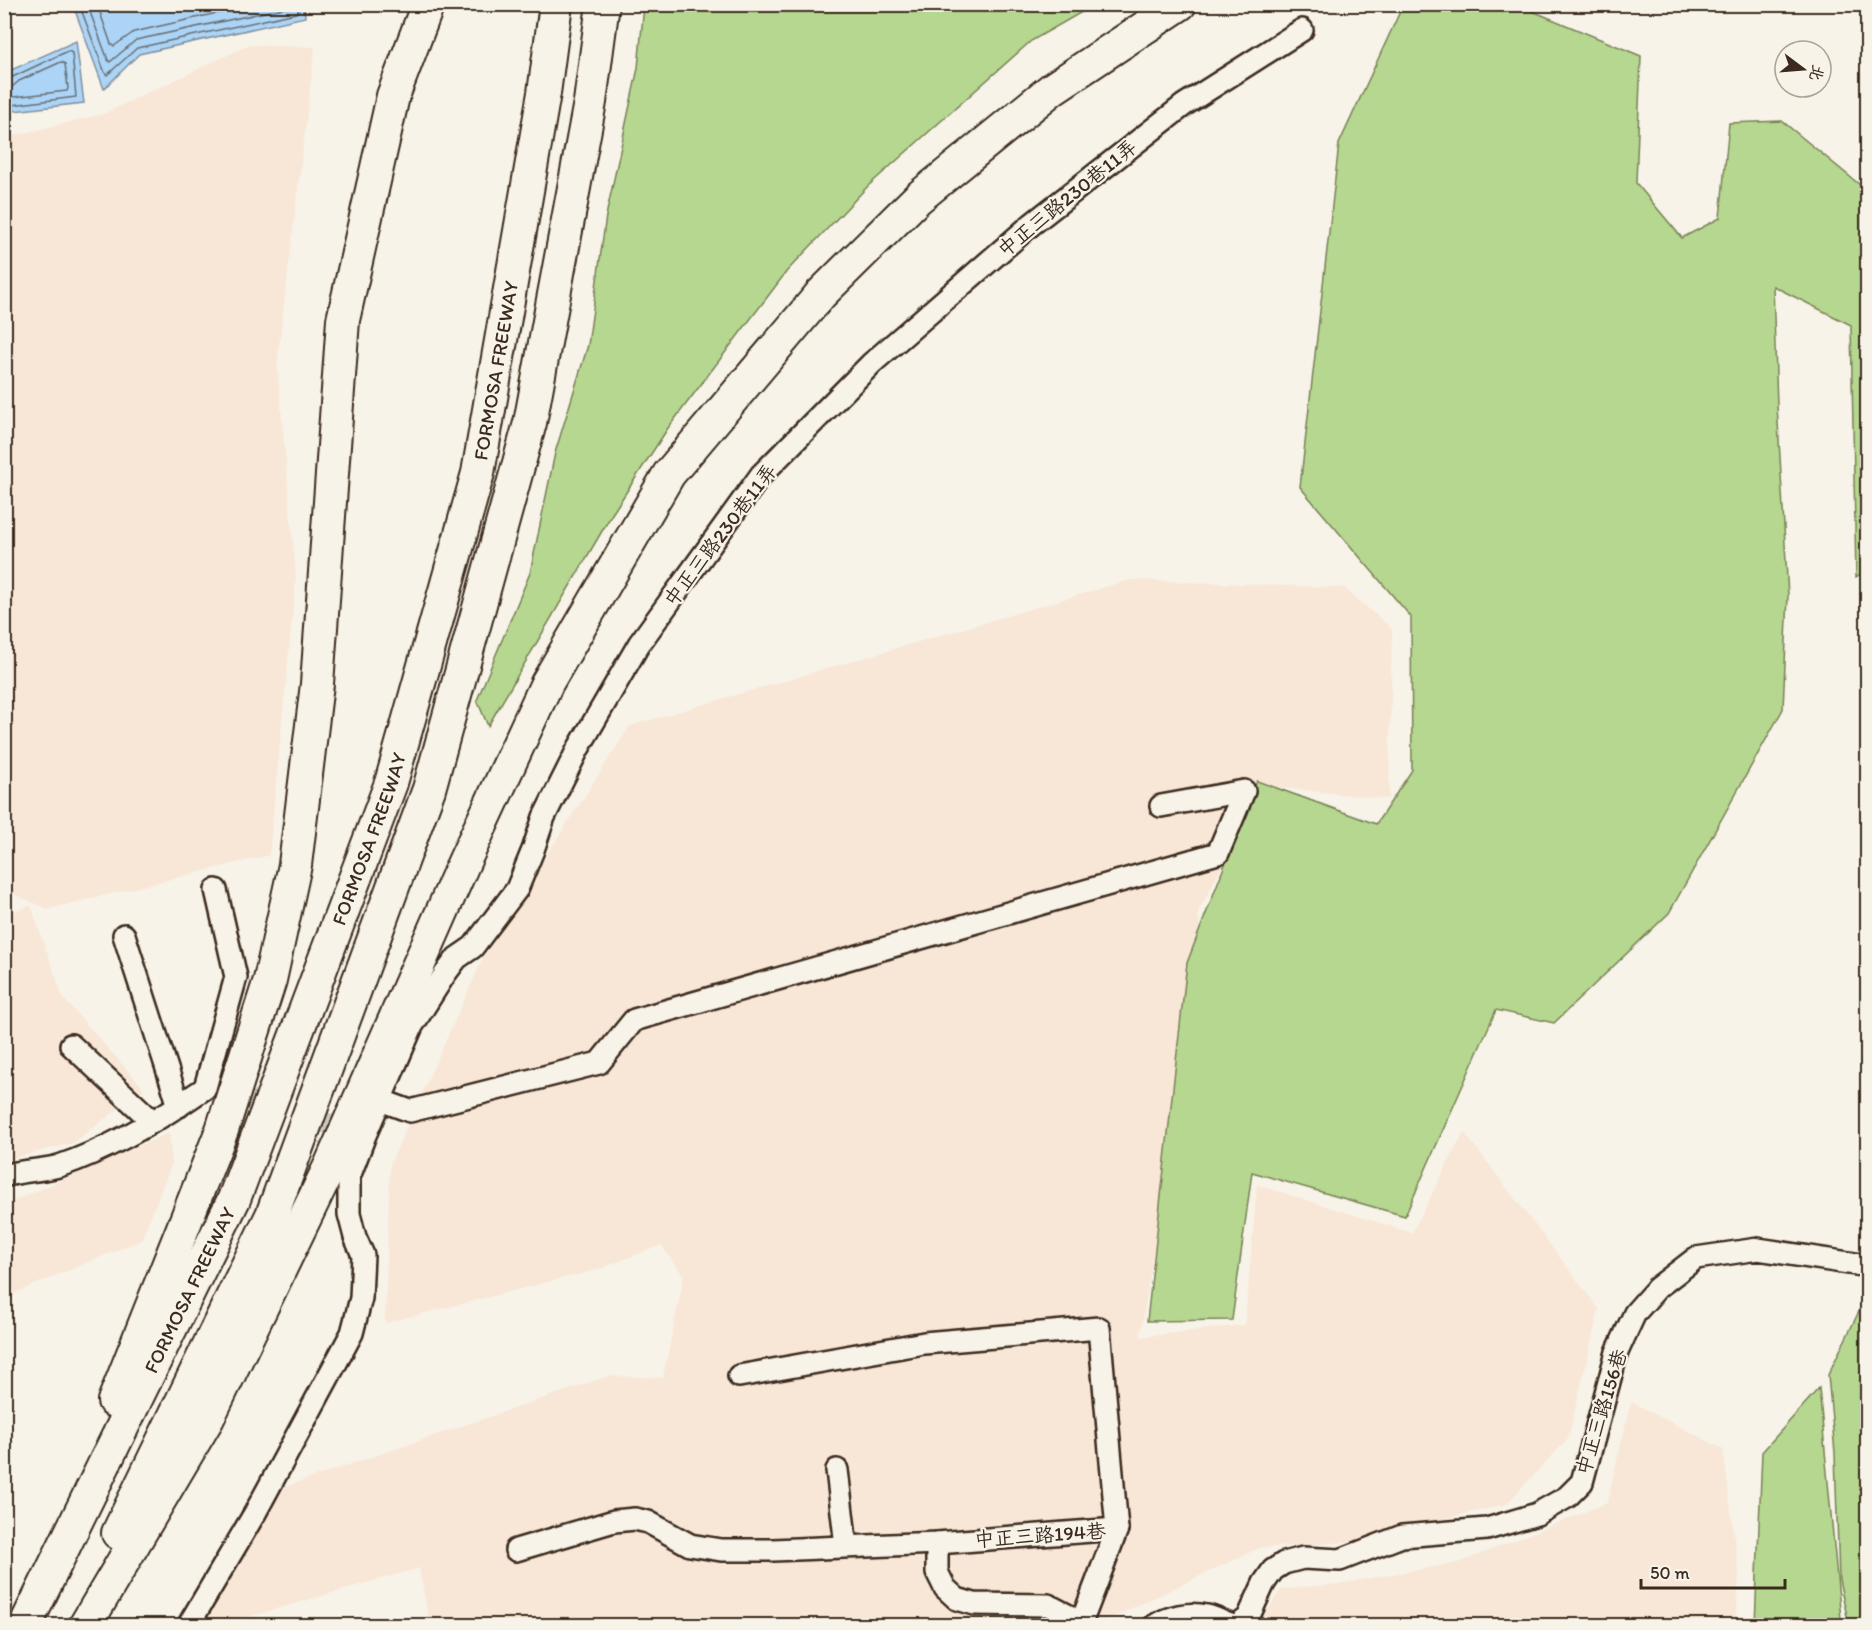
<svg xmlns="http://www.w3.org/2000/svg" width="1872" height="1630" font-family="Itim,'LXGW WenKai TC',sans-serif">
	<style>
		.built { fill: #f8e6d6 }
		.green { fill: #b6d790; stroke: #788057; stroke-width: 1.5 }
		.water { fill: #acd4f6; stroke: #7f90a0; stroke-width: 1.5 }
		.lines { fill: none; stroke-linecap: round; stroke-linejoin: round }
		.shore { stroke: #686e74; stroke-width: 1.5 }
		.minor-tunnel { stroke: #d1cbc0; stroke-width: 21; stroke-dasharray: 21 10; stroke-linecap: butt }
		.minor-casing { stroke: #3b2a1e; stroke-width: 26 }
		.highway-casing { stroke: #3b2a1e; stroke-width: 36 }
		.minor { stroke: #f7f3e8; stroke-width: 21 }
		.highway { stroke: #f7f3e8; stroke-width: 32 }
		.labels { text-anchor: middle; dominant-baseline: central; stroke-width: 4.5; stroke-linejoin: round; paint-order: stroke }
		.street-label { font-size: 20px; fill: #3b2a1e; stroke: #f7f3e8 }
	</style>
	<rect width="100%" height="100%" fill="#f7f3e8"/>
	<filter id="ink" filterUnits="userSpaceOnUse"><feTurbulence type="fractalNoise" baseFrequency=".0167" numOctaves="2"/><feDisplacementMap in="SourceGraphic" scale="12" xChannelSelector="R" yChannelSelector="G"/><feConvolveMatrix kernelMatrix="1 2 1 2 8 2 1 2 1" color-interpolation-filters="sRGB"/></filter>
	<g filter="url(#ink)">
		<g class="built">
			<path d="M 249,45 L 315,47 L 277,363 L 296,578 L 269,855 L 48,909 L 5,890 L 5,138 L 103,114 Z"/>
			<path d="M 1130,580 L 1344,588 L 1392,629 L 1389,799 L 1264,786 L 1198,912 L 1211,1042 L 1170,1147 L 1140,1337 L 1245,1325 L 1257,1185 L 1412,1233 L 1464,1132 L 1599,1309 L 1568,1439 L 1506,1504 L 1348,1542 L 1259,1548 L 1096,1625 L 430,1625 L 419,1568 L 220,1625 L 204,1626 L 273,1491 L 609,1376 L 663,1378 L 684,1276 L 661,1245 L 596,1270 L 385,1323 L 390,1164 L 490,943 L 630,726 Z"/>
			<path d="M 31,906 L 63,998 L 144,1089 L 73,1143 L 5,1160 L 5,914 Z"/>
			<path d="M 169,1133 L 172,1163 L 141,1240 L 5,1297 L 5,1205 Z"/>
			<path d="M 1631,1402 L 1723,1449 L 1739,1576 L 1735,1625 L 1257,1625 L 1282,1589 L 1333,1585 L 1461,1562 L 1607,1503 Z"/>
		</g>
		<g class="green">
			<path d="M 644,5 L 1094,5 L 1031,41 L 868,186 L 787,271 L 668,428 L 612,514 L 488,726 L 477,700 L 530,573 L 555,453 L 588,345 L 606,216 L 638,68 Z"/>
			<path d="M 1403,5 L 1441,5 L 1530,10 L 1641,56 L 1636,183 L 1682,238 L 1720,218 L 1729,123 L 1782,121 L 1866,190 L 1868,194 L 1867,570 L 1856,577 L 1851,325 L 1773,286 L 1777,405 L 1788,596 L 1783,709 L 1669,913 L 1554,1023 L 1496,1010 L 1405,1216 L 1252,1172 L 1232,1320 L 1147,1321 L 1187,963 L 1257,781 L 1376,824 L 1412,770 L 1411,617 L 1300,487 L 1339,144 Z"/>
			<path d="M 1867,1295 L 1867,1625 L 1849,1625 L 1839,1580 L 1835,1453 L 1828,1375 Z"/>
			<path d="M 1819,1388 L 1841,1619 L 1844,1625 L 1755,1625 L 1762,1452 Z"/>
		</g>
		<g class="water">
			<path d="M 76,4 L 304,5 L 305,17 L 139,54 L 104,89 L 73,5 Z"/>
			<path d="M 76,41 L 84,103 L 5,112 L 5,77 L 11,70 Z"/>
		</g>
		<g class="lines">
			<g class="shore">
				<path d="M 79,4 L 105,73 L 107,75 L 137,48 L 296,13 L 298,11 L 298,4"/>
				<path d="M 87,4 L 108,60 L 110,62 L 136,40 L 289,7 L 291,4"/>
				<path d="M 97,4 L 111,44 L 114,46 L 134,32 L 257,4"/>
				<path d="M 4,81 L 68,51 L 72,53 L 76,97 L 4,106"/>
				<path d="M 4,88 L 12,87 L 19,81 L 61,62 L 65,64 L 68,88 L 67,91 L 4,98"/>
			</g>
			<path class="minor-tunnel" d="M 205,1088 L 357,1132"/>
			<defs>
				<g id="minor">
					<path d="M 124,935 L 179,1106"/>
					<path d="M 71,1045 L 152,1121"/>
					<path d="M 380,1100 L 410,1111 L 599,1063 L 634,1020 L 1218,853 L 1244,791 L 1161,806"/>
					<path d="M 4,1176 C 22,1170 41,1171 59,1166 C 110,1149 160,1119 205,1088 L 236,977 L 216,890"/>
					<path d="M 739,1376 L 924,1343 L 1099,1328 L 1117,1529 L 1080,1626"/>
					<path d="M 837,1470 L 846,1546"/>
					<path d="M 937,1543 L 937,1572 L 945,1588 L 957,1599 L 974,1604 L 1048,1605 L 1069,1616 L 1073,1626"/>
					<path d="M 516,1550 L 614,1521 L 635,1519 L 648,1522 L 690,1545 L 721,1550 L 773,1550 L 937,1543 L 1117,1529"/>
					<path d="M 188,1626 L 255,1513 L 352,1333 L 361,1298 L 363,1255 L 355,1237 L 349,1214 L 349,1177 L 365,1135 L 412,1026 L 445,974 L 457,958 L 473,947 L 517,889 L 533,850 L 544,817 L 578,749 L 639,644 L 761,475 L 872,363 L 1032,224 L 1184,105 L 1302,30"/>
					<path d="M 1154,1626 C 1169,1616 1189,1612 1207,1616 C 1217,1618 1224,1624 1235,1626"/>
					<path d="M 1237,1626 L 1248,1618 L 1264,1583 L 1273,1570 L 1284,1563 L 1303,1558 L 1340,1560 L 1402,1536 L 1487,1529 L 1537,1514 L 1567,1497 L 1582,1482 L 1617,1352 L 1635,1313 L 1657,1288 L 1696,1258 L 1758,1249 L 1868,1266"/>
				</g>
				<g id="highway">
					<path d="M 114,1401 L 222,1130 L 270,980 L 295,865 L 317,684 L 343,320 L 393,96 L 428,4"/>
					<path d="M 118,1533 L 272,1215 L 429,789 L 530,423 L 590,102 L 603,4"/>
					<path id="s1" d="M 25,1626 L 234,1199 L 391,783 L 478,473 L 544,93 L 556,4"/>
					<path d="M 85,1626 L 208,1418 L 331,1164 L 464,862 L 547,683 L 669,474 L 821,294 L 918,198 L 1052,89 L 1180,4"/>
				</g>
			</defs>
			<use href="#minor" class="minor-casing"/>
			<use href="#highway" class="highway-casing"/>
			<use href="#minor" class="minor"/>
			<use href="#highway" class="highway"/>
		</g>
	</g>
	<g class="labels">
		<g class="street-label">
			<text transform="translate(1067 198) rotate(-39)">中正三路230巷11弄</text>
			<text stroke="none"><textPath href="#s1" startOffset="1346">FORMOSA FREEWAY</textPath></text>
			<text transform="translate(720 535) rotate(-53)">中正三路230巷11弄</text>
			<text stroke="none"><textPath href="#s1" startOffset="860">FORMOSA FREEWAY</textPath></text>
			<text stroke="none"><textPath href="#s1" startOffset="374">FORMOSA FREEWAY</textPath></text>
			<text transform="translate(1601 1412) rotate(-73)">中正三路156巷</text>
			<text transform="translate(1040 1535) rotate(-4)">中正三路194巷</text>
		</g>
	</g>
	<rect width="1872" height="1630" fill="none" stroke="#f7f3e8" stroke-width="24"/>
	<rect x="12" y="12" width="1848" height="1606" fill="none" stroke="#3b2a1e" stroke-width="2" filter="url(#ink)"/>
	<g transform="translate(1803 69) rotate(106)"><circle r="28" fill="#f7f3e8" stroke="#aca397" stroke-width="1.5"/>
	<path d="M0-4.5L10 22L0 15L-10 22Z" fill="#3b2a1e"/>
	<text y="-9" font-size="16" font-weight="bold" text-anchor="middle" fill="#3b2a1e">北</text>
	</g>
	<path d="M1641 1579v9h144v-9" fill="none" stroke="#3b2a1e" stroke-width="3"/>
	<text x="1650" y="1579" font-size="18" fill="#3b2a1e" stroke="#f7f3e8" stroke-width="4.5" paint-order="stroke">50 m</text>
</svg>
